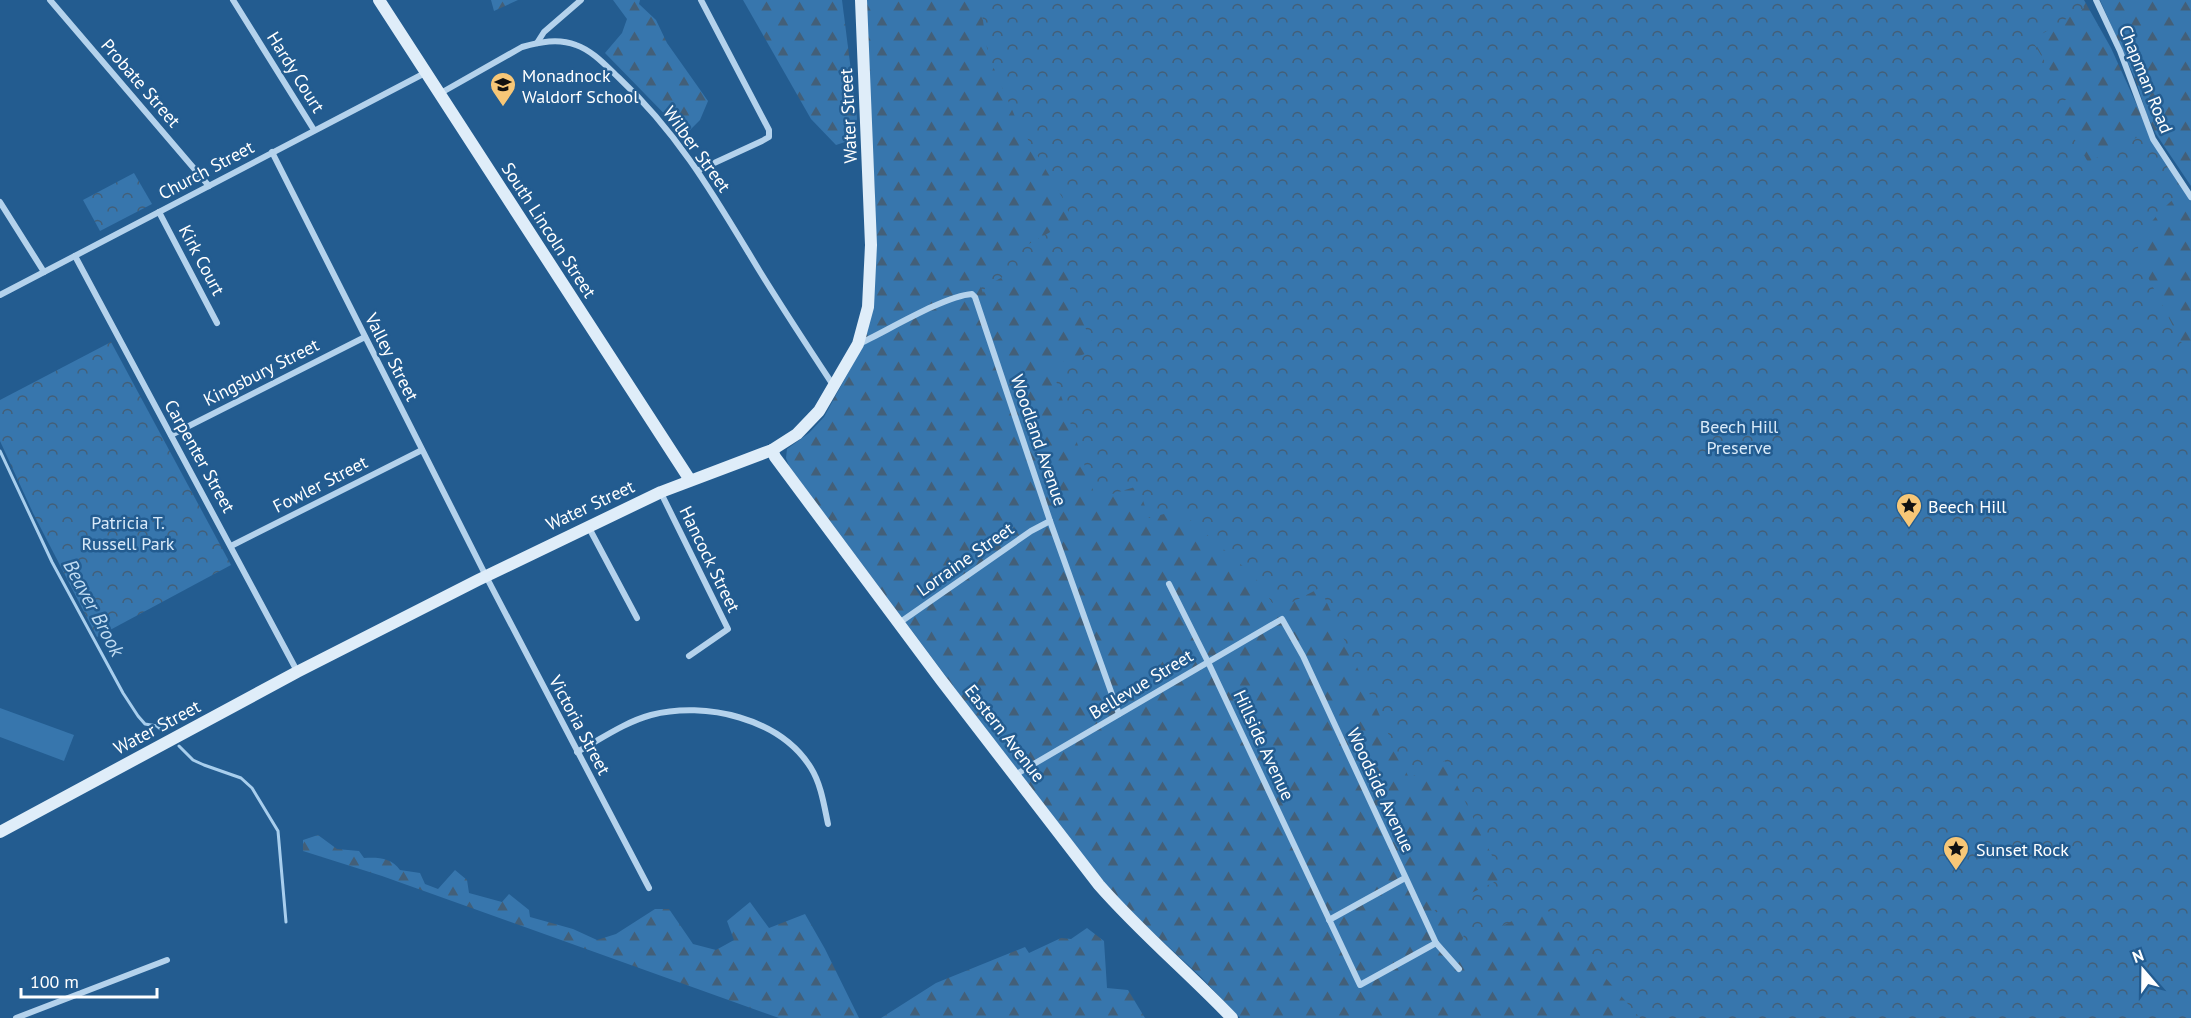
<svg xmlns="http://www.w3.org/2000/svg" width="2191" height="1018" font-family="'PT Sans',sans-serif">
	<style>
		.grass { fill: #3776ad }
		.forest { fill: url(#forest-firs) }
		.park { fill: url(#park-crowns) }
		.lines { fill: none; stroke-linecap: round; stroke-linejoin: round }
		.stream { stroke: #a8ceed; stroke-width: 3 }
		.street { stroke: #b4d2ec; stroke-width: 6 }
		.secondary { stroke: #dfedf9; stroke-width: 12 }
		.labels { text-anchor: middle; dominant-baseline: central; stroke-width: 5; stroke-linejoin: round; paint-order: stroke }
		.street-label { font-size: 18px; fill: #fff; stroke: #235c90 }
		.poi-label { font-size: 18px; fill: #fff; stroke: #235c90; text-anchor: start }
		.park-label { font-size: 18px; fill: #d9eaf9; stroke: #235c90 }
		.water-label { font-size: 20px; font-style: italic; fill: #c0dcf3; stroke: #235c90 }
	</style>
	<defs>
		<pattern id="forest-firs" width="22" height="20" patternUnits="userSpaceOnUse" patternTransform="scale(1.5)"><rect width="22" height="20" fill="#3776ad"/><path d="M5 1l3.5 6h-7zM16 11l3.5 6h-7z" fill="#435f78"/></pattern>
		<pattern id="park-crowns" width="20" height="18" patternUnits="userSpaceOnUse" patternTransform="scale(1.5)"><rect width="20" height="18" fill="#3776ad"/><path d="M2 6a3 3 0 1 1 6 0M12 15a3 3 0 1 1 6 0" fill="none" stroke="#435f78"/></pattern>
	</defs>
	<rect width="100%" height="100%" fill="#235c90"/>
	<path class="grass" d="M 0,708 L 74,735 L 64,761 L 0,737 Z"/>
	<g class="forest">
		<path d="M 491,0 L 518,0 L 494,11 Z"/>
		<path d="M 613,0 L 640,0 L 639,4 L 656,20 L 667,43 L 708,101 L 700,120 L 685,135 L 605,53 L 622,33 L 627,19 Z"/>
		<path d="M 743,0 L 842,0 L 857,118 L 854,139 L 836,145 L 811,119 Z"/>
		<path d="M 864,0 L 2084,0 L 2111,48 L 2140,112 L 2191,199 L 2191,1018 L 1240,1018 L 1201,977 L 1114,896 L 983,726 L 789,466 L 786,458 L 787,449 L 809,433 L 824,417 L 859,353 L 875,284 L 875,195 Z"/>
		<path d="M 2100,0 L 2191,0 L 2191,186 L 2156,134 L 2147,115 L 2136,81 Z"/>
		<path d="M 318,835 L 337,849 L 359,851 L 364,858 C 378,857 392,858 400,870 L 420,873 L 425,884 L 438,889 L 455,870 L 467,880 L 469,893 L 502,902 L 509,894 L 529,910 L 530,917 L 573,929 L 597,940 L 616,934 L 655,909 L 669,909 L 693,944 L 716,950 L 734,940 L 727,921 L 750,902 L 769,928 L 805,914 L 825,949 L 859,1018 L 779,1018 L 382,876 L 303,851 L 303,840 Z"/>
		<path d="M 1087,928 L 1104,941 L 1107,988 L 1128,990 L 1145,1018 L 881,1018 L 936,983 L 1025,947 L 1029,953 L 1061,938 L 1071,939 Z"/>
	</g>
	<g class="park">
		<path d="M 980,0 L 2080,0 L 2084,8 L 2032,40 L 2067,99 L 2055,106 L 2088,162 L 2140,136 L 2140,112 L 2185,189 C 2161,210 2146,222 2136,254 L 2191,361 L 2191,1018 L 1640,1018 L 1543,905 L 1454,951 C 1475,933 1461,905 1434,913 L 1433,911 L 1503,878 L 1445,761 L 1409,778 L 1320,588 L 1277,610 L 1254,576 L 1179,510 L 1149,518 L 1138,486 L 1096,499 L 1051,366 L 1096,350 L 1070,296 L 1070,274 L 1045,254 L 986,286 L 983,293 L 976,273 L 1072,220 L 1062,197 L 1017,121 L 988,55 Z"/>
		<path d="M 134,173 L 152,204 L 100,231 L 83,200 Z"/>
		<path d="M 111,342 L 231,565 L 97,637 L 33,513 L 0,441 L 0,400 Z"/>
	</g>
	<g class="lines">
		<g class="stream">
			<path d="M 0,451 L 52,562 L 123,693 L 138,716 L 145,724 L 157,726 L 163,731"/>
			<path d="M 179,746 L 193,760 L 204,765 L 241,778 L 252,788 L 278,831 L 286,922"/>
		</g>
		<g class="street">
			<path d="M 50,0 L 209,186"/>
			<path d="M 233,0 L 314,130"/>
			<path d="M 2096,0 L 2120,51 L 2153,139 L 2191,197"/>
			<path d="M 537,43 L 544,32 L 581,0"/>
			<path d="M 439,94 L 522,47 C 540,42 558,38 576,45 C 593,51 606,66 619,78 C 680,135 716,199 759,270 C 783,309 808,347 833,385"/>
			<path d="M 272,152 L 489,582 L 649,888"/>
			<path d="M 699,170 L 762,141 L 769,137 L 769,130 L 701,0"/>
			<path d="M 0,202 L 44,272"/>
			<path d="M 159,212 L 217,323"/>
			<path d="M 75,256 L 297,671"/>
			<path d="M 0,295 L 425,73"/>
			<path d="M 859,344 C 887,331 944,296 972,294 L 975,297 L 1050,521 L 1119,714"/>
			<path d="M 171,435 L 365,337"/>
			<path d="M 661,493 L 728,629 L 689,656"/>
			<path d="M 588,526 L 637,618"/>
			<path d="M 231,546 L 422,450"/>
			<path d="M 1169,584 L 1208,662 L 1360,985 L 1436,943"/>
			<path d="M 899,623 L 1031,531 L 1050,521"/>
			<path d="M 577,752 C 601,739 625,722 651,715 C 705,701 780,718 811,768 C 821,784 824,805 828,824"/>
			<path d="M 1015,775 L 1282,619 L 1303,656 L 1436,943 L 1459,969"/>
			<path d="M 1329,920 L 1405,878"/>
			<path d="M 16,1018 L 167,960"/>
		</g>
		<g class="secondary">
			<path d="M 379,0 L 690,480"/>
			<path d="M 772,450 L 775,457 L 941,680 L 1099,885 C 1140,932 1189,973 1232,1018"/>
			<path d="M 0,832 L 297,672 L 478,580 L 661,492 L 772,450 L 797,434 L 819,411 L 858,344 L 868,307 L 871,245 L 861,0"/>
		</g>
	</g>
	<defs>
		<symbol id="school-pin" viewBox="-11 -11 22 30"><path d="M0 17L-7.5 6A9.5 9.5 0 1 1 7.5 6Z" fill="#f7c777" stroke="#235c90"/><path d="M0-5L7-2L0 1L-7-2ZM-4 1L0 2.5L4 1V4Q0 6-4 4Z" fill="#111"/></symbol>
		<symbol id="sight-pin" viewBox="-11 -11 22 30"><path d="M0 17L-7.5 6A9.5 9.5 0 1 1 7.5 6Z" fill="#f7c777" stroke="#235c90"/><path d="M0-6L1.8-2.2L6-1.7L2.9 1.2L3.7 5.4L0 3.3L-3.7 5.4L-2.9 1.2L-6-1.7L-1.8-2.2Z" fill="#111"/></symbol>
	</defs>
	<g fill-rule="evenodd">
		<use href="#school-pin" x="488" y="70" width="30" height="40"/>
		<use href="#sight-pin" x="1894" y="491" width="30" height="40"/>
		<use href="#sight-pin" x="1941" y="834" width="30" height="40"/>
	</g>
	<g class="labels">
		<g class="street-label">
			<text transform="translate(296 72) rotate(58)">Hardy Court</text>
			<text transform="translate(2146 79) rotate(68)">Chapman Road</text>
			<text transform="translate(141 83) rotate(49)">Probate Street</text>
			<text transform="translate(848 116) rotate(-93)">Water Street</text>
			<text transform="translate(697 149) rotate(54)">Wilber Street</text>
			<text transform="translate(206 170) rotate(-28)">Church Street</text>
			<text transform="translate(549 230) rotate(57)">South Lincoln Street</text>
			<text transform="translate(202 260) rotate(62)">Kirk Court</text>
			<text transform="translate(392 357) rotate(63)">Valley Street</text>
			<text transform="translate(261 372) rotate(-27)">Kingsbury Street</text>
			<text transform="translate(1039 440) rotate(71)">Woodland Avenue</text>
			<text transform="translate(200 456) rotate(61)">Carpenter Street</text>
			<text transform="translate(320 484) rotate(-27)">Fowler Street</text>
			<text transform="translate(590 505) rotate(-25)">Water Street</text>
			<text transform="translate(710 559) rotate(64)">Hancock Street</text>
			<text transform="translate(965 559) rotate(-35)">Lorraine Street</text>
			<text transform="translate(1141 684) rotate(-31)">Bellevue Street</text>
			<text transform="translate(580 725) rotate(62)">Victoria Street</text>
			<text transform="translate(157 727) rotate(-28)">Water Street</text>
			<text transform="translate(1005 733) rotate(52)">Eastern Avenue</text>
			<text transform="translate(1264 745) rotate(65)">Hillside Avenue</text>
			<text transform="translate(1381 790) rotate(65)">Woodside Avenue</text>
		</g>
		<g class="poi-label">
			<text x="522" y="75">Monadnock<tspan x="522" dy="21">Waldorf School</tspan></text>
			<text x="1928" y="506">Beech Hill</text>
			<text x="1976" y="849">Sunset Rock</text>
		</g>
		<g class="park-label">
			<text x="1739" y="426">Beech Hill<tspan x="1739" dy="21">Preserve</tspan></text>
			<text x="128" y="522">Patricia T.<tspan x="128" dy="21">Russell Park</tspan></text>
		</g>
		<g class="water-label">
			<text transform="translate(94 608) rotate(62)">Beaver Brook</text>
		</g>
	</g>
	<g transform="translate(2143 970) rotate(340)" stroke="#235c90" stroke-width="4.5" paint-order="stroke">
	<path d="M0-4.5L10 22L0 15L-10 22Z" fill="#ffffff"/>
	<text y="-9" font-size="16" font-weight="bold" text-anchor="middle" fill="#ffffff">N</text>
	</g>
	<path d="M21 988v9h136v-9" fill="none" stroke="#ffffff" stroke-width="3"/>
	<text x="30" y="988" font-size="18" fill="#ffffff" stroke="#235c90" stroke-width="4.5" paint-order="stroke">100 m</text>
</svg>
